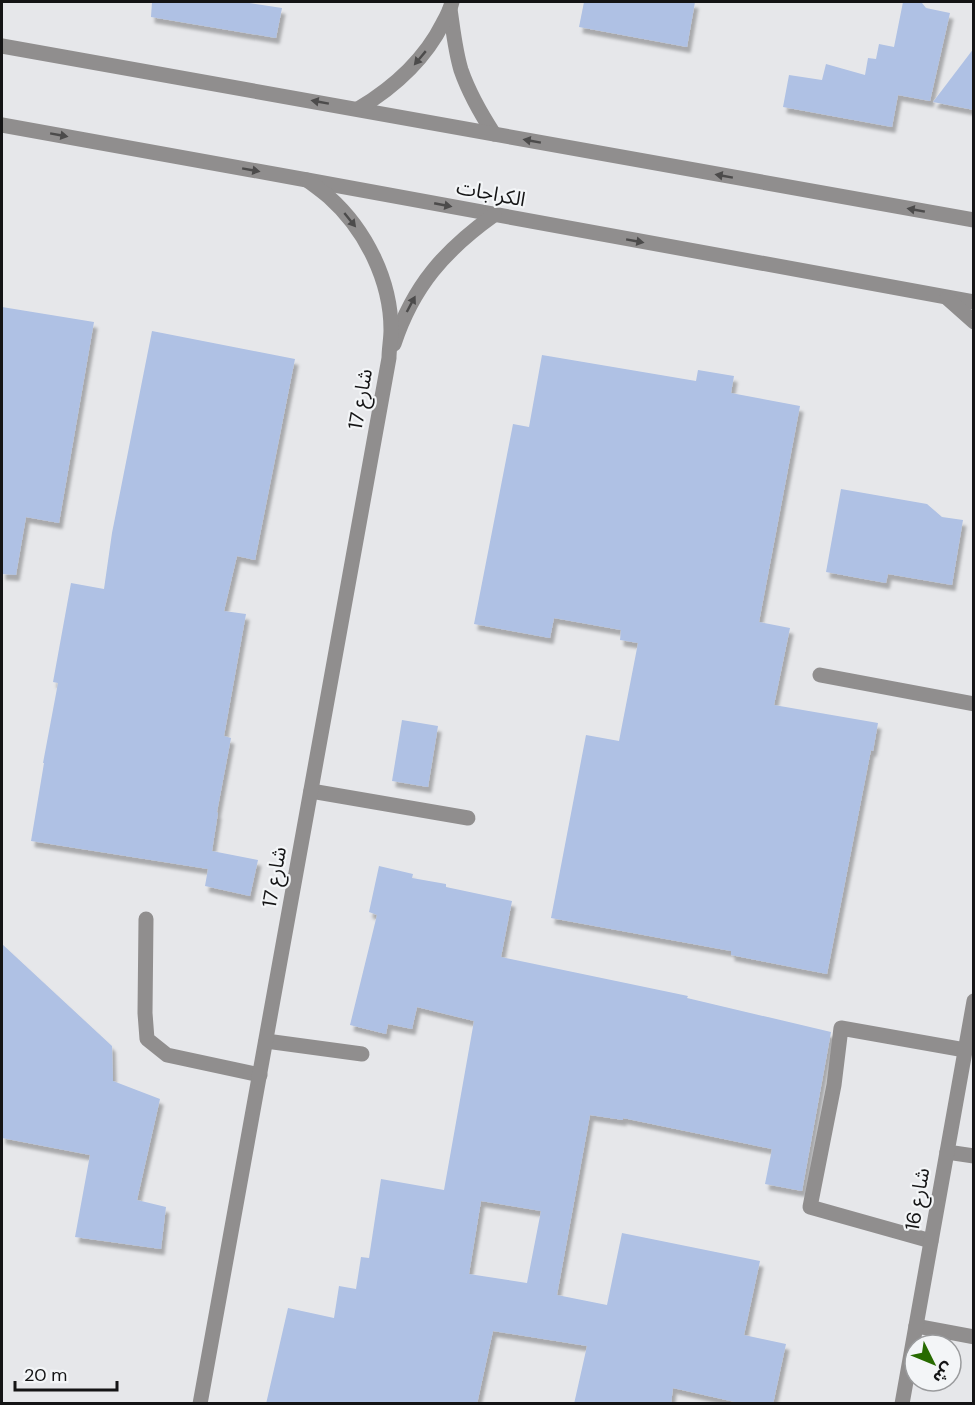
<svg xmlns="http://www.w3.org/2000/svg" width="975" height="1405" font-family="'DM Sans','Noto Sans Arabic',sans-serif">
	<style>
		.building { fill: #afc1e4; fill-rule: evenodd; filter: url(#shadow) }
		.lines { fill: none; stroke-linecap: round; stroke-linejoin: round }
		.service { stroke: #908e8e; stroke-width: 15 }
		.minor { stroke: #908e8e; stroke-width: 15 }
		.oneway { fill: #4c4b4b }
		.labels { text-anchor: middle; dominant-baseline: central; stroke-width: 4.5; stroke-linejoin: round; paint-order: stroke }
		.street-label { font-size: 20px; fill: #141415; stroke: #f3f5f7 }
	</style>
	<defs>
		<filter id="shadow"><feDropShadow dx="3.5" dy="6" stdDeviation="1.5" flood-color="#0004"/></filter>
	</defs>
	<rect width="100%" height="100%" fill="#e6e7ea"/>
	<g class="building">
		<path d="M 152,2 L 243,2 L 282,8 L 276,38 L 151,17 Z"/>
		<path d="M 584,2 L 695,2 L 687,47 L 579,27 Z"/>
		<path d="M 903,2 L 922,3 L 926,8 L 950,13 L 930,101 L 898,95 L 892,127 L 783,107 L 789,75 L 822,80 L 826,64 L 865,75 L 868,58 L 876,59 L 879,44 L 894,47 Z"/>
		<path d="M 974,48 L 974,110 L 933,102 Z"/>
		<path d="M 2,307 L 94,322 L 59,523 L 26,517 L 16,575 L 2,574 Z"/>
		<path d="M 152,331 L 295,359 L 255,560 L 237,556 L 224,611 L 246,614 L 224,736 L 231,738 L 217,812 L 218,813 L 212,851 L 258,860 L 250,896 L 205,886 L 208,869 L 31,841 L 44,763 L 43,763 L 58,683 L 53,682 L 71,583 L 104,589 L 112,533 Z"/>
		<path d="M 542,355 L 696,381 L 698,370 L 734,376 L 731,393 L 800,406 L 759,622 L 790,628 L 774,705 L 878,723 L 873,751 L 871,750 L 827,974 L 731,955 L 731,951 L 551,918 L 586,735 L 619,741 L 638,643 L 620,640 L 621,630 L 554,618 L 550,638 L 474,624 L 513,424 L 529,427 Z"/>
		<path d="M 841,489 L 927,504 L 942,517 L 963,520 L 952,585 L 888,574 L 886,583 L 826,572 Z"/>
		<path d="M 402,720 L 438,726 L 428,787 L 392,781 Z"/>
		<path d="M 379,866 L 413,874 L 412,878 L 446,884 L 446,887 L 512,901 L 501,957 L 688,996 L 687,998 L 831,1032 L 802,1191 L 765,1184 L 772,1149 L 623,1118 L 623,1120 L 590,1115 L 557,1295 L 607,1305 L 622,1233 L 760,1261 L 744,1335 L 786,1344 L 773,1404 L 744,1404 L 673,1388 L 671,1404 L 574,1404 L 587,1346 L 493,1331 L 477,1404 L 266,1404 L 288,1308 L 334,1318 L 339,1286 L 356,1289 L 361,1257 L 369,1258 L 381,1179 L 444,1190 L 474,1021 L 417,1007 L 412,1029 L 388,1024 L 386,1034 L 350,1025 L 377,915 L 369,912 ZM 481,1201 L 541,1211 L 527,1283 L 469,1274 Z"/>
		<path d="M 2,944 L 112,1046 L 113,1081 L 160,1099 L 137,1200 L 166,1207 L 161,1249 L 75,1237 L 90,1155 L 2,1138 Z"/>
	</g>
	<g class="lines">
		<g class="service">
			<path d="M 820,675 L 974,704"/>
			<path d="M 311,791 L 468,818"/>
			<path d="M 146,919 L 145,1013 L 147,1039 L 167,1055 L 260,1075"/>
			<path d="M 266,1041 L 362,1054"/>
			<path d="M 947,1152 L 974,1156"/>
			<path d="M 931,1241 L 810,1207 L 834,1085 L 841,1028 L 965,1050"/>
			<path d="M 916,1326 L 974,1337"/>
		</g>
		<g class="minor">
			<path d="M 450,9 C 453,29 455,50 461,70 C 469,93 481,114 494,134"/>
			<path d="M 2,46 L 974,220"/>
			<path d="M 358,109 C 393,88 424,61 443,23 C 447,16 450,10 452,2"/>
			<path d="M 2,125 L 307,180 L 974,302"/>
			<path d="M 947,298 L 974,322"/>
			<path d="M 394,344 C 413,286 445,250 494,215"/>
			<path d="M 200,1404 L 389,358 C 389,349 391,339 391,330 C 391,281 366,230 329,197 C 322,191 315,186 307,180"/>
			<path d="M 902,1404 L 974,1001"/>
		</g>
	</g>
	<defs><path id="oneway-solid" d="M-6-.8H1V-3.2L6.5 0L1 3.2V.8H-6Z" transform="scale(1.5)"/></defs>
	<g class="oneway">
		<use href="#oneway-solid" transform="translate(420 58) rotate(130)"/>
		<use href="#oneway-solid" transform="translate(320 102) rotate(-170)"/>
		<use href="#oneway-solid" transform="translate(59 135) rotate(10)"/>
		<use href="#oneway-solid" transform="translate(532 141) rotate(-170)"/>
		<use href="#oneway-solid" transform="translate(251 170) rotate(10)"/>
		<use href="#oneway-solid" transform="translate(724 176) rotate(-170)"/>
		<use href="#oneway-solid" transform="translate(443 205) rotate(11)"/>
		<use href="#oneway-solid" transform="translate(916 210) rotate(-170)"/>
		<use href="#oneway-solid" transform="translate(350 220) rotate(51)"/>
		<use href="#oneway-solid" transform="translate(635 241) rotate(10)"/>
		<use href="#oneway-solid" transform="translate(411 304) rotate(-62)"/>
	</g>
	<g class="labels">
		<g class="street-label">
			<text transform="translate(491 193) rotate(11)">الكراجات</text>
			<text transform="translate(360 399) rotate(-80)">شارع 17</text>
			<text transform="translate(274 877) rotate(-80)">شارع 17</text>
			<text transform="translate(917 1199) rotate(-80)">شارع 16</text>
		</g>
	</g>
	<rect width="975" height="1405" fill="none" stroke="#141415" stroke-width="6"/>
	<g transform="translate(933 1363) rotate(133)"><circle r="28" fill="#f3f5f7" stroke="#9a9b9d" stroke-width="1.5"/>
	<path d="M0-4.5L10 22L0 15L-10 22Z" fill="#276a00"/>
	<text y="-9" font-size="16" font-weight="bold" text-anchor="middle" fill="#141415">ش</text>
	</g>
	<path d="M15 1381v9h102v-9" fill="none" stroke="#141415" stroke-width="3"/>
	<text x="24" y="1381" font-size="18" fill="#141415" stroke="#f3f5f7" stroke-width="4.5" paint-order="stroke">20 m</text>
</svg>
